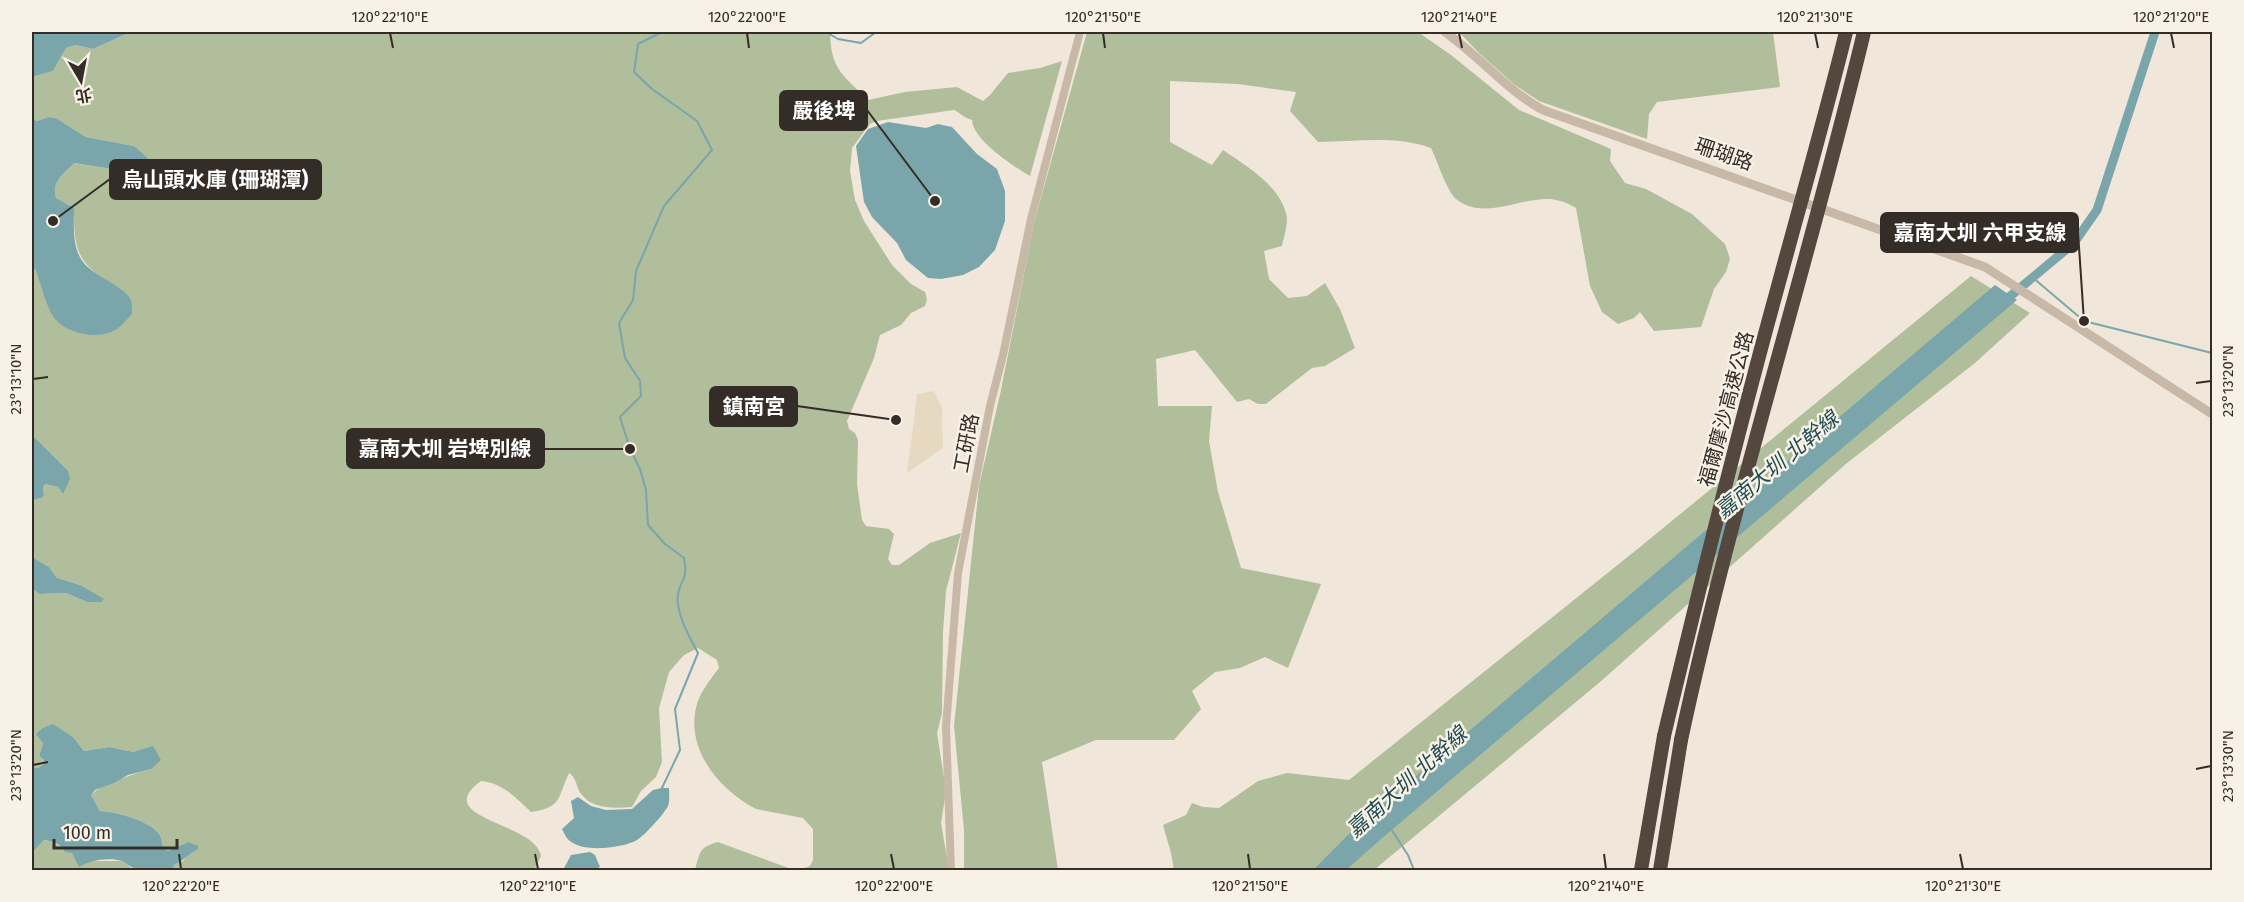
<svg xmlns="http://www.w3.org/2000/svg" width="2244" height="902" font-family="'Fira Sans','Noto Sans TC',sans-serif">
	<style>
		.green { fill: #b0be9b }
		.plaza { fill: #e7d9c1 }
		.water { fill: #7aa6ab }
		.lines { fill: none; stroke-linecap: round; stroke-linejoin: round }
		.stream { stroke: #7aa6ab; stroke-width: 2 }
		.canal { stroke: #7aa6ab; stroke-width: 9 }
		.minor { stroke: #c7b8a7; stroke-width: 8 }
		.tertiary { stroke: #c7b8a7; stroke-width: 9 }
		.motorway { stroke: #54473e; stroke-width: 14 }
		.motorway-bridge { stroke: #54473e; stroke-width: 14 }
		.ticks { fill: none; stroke: #342c27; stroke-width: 2 }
		.labels { text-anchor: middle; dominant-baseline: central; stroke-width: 5; stroke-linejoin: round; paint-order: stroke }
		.street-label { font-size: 20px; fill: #342c27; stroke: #f8f1e6 }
		.water-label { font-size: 21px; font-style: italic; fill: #1f4c53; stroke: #f8f1e6 }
		.leader { fill: none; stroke: #342c27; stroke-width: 2 }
		.callout-dot { fill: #342c27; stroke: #f8f1e6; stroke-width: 2 }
		.callout { fill: #342c27; stroke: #342c27; stroke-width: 2 }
		.callout-label { font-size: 21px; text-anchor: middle; font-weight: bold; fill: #fff }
		.neatline { fill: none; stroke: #342c27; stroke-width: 2 }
		.ticks-label { font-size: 15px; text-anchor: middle; fill: #342c27 }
	</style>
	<rect width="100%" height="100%" fill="#f0e7da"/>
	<g class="green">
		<path d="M 131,32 L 830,32 C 831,70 842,74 868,100 L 905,92 L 957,87 L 983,101 L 990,95 L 1008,73 L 1040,68 L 1062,61 L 1030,176 C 1013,166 973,140 972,120 C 964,118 961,113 954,110 L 877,121 L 870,124 L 852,148 L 850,171 L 855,200 L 864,221 L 892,265 L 911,284 L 925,292 L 927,299 L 925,306 L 911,313 L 901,325 L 880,335 L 874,358 L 847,421 L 849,429 L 855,433 L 858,440 L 857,484 L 862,520 L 866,526 L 889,529 L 894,534 L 888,559 L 892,565 L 899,565 L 930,543 L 961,533 L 946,591 L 943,632 L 942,713 L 937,733 L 946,791 L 941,823 L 947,858 L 947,870 L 800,870 L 810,866 L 813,860 L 813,829 L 803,818 L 756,809 C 721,791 686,751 696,708 C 699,693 710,680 719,668 L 717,660 L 698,648 L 684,655 L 669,672 L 659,708 L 662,762 L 656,777 L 641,791 L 632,807 C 613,808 594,810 581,794 C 576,787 577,778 569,773 C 557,798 563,807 531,812 C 516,798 503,783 481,781 C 429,819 536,822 541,856 L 534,870 L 173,870 L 174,865 L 183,861 L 192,851 L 188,842 L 168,851 L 163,848 C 162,843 162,838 159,834 C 149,820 116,812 100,811 L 91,795 C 98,786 138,772 151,769 L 134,752 L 109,747 L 84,751 L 74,738 L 43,743 L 39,756 L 44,760 L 44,764 L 38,768 L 32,768 L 32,588 L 39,594 L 66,593 L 87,602 L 80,585 L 57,578 L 49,567 L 32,557 L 32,500 L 42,498 L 44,495 L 43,487 L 45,484 L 58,487 L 63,494 L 32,435 L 32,266 L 36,271 L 126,294 C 84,265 73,263 74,208 L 56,198 C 51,182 63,174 73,163 L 106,168 L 153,167 L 134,146 L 86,137 L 56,118 L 48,117 L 37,121 L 32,118 L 32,77 L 53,71 L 66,48 L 75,45 L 93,49 Z"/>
		<path d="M 1087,32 L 1418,32 L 1451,55 L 1519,110 L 1611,149 L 1610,161 L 1625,183 L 1646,189 L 1692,214 L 1725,244 L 1730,259 L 1726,272 L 1714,289 L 1701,327 L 1654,331 L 1640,312 L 1634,318 L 1618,324 L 1602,312 L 1590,286 L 1576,208 C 1568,203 1560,200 1550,199 C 1521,197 1482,222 1455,198 C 1446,189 1437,160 1431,148 C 1395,135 1355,142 1318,142 L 1290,111 L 1296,92 L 1238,84 L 1170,81 L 1170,142 L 1212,165 L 1223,150 C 1246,166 1278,184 1286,213 C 1289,222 1284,236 1282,246 L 1264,251 L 1269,279 L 1288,298 L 1307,296 L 1325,283 L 1340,309 L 1355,348 L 1325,366 L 1312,368 L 1266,404 L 1258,404 L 1249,399 L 1237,402 L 1195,350 L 1156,359 L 1158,406 L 1212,406 L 1209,441 L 1218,492 L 1241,568 L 1321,584 L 1288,668 L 1265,657 L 1240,668 L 1215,672 L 1192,691 L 1201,709 L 1174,740 L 1096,740 L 1042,762 L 1058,870 L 964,870 L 964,830 L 954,726 L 979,486 L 1001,390 L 1034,223 Z"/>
		<path d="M 1459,32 L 1773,32 L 1780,87 L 1657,102 L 1649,114 L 1647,139 L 1539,101 L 1515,85 L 1479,53 Z"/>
		<path d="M 1971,276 L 2030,313 L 1975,363 L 1847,463 L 1600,682 L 1374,870 L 1174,870 L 1171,853 L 1163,825 L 1186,815 L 1192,803 L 1203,807 L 1219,808 L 1258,781 L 1287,773 L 1349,780 L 1640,547 Z"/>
		<path d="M 44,840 L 50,841 L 89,861 L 124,861 L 131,868 L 145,870 L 32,870 L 32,853 Z"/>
		<path d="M 718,842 L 794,870 L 695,870 C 700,852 699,847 718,842 Z"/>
	</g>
	<path class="plaza" d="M 934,391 L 942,408 L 943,448 L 907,473 L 917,394 Z"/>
	<g class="water">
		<path d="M 32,32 L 131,32 L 93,49 L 75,45 L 66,48 L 53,71 L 32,77 Z"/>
		<path d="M 48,117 L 56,118 L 86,137 L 134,146 L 153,163 L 153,167 L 106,168 L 74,163 C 63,174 51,182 56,198 L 74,208 C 74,224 72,244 81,259 C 91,276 124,285 131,300 C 132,304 132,310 132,314 C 127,319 121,327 115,330 C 98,340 68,334 55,319 C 47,309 41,284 36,271 L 32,266 L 32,118 L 37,121 Z"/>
		<path d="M 888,122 L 926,128 L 938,124 L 952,127 L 977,154 L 997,169 L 1005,191 L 1005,221 L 995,250 L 979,267 L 963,275 L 941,279 L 928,278 L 906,260 L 897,243 L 872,217 L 864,202 L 856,146 L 868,129 Z"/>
		<path d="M 1995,285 L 2017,300 L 1381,839 L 1346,870 L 1313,870 L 1357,826 Z"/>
		<path d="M 32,435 L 68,471 L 70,479 L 63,494 L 58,487 L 45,484 L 43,487 L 44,495 L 42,498 L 32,500 Z"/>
		<path d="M 32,557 L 49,567 L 57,578 L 80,585 L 104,599 L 101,602 L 87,602 L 66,593 L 39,594 L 32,588 Z"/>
		<path d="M 53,724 L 74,738 L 84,751 L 109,747 L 134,752 L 153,746 L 161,760 L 151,769 L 128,775 L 114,783 L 95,790 L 91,795 L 100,811 C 116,812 149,820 159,834 C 162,838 162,843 163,848 L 168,851 L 188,842 L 198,846 L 198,849 C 189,853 184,861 174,865 L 173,870 C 159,870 147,870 134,868 C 129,867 127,863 122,861 C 109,857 90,860 79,867 L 72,853 L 65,852 C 61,844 53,841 44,840 L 32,853 L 32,768 L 38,768 L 44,764 L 44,760 L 39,756 L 43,743 L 36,734 L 43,728 Z"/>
		<path d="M 662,788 L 669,788 C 669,793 670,802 668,806 C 664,814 644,836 637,840 C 623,848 587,852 573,843 C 567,840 565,835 562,829 L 574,818 L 571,801 L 578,797 L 591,806 L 606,810 L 632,809 L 653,790 Z"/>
		<path d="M 590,852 L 595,855 L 600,867 L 594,870 L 563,870 L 571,855 Z"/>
	</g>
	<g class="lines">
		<g class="stream">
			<path d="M 826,32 L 838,39 L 861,43 L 876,32"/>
			<path d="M 2032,277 L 2084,321 L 2212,353"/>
			<path d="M 661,790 L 680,750 L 675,709 L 698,653 C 690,638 675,612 678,594 C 682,575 688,582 684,558 L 665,544 L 648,525 L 646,490 L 640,469 L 630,449 L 620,417 L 641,396 L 640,381 L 625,358 L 619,323 L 633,300 L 636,271 L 664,206 L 712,150 L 697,121 L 652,89 L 634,72 L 638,44 L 662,32"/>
			<path d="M 1391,829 L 1408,855 L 1414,870"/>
		</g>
		<path class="canal" d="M 2002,303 L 2074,243 L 2097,210 L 2155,32"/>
		<path class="minor" d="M 951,870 L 946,727 L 958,573 L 990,406 L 1003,355 L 1031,219 L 1080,32"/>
		<path class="tertiary" d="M 1445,32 C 1478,55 1509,92 1543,110 L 1985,267 L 2212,414"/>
		<g class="motorway">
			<path d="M 1641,870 L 1664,736"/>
			<path d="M 1660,870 L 1681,740"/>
		</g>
		<g class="motorway-bridge">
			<path d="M 1664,736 C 1700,585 1737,435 1778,286 C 1801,201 1825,117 1846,32"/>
			<path d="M 1681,740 C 1732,502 1807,269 1864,32"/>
		</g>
	</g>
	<path class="ticks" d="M 390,33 L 393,48M 747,33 L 749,48M 1103,33 L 1105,48M 1459,33 L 1462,48M 1815,33 L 1818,48M 2171,33 L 2174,48M 33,379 L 48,377M 2196,383 L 2211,381M 33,765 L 48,762M 2196,769 L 2211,766M 179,854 L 181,869M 535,854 L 538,869M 891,854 L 894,869M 1248,854 L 1250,869M 1604,854 L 1606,869M 1960,854 L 1963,869"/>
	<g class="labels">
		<g class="street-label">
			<text transform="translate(1724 154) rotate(19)">珊瑚路</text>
			<text transform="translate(1726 409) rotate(-75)">福爾摩沙高速公路</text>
			<text transform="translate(966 443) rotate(-79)">工研路</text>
		</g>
		<g class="water-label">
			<text transform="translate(1777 465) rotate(-40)">嘉南大圳 北幹線</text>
			<text transform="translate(1407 782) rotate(-42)">嘉南大圳 北幹線</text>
		</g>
	</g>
	<path class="leader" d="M935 201L867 110M53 221L110 179M2084 321L2078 232M896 420L797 406M630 449L544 449"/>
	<g class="callout-dot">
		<circle cx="935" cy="201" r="6"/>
		<circle cx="53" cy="221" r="6"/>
		<circle cx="2084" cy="321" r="6"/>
		<circle cx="896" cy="420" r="6"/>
		<circle cx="630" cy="449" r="6"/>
	</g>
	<g class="callout">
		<rect x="780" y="91" width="87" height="39" rx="6"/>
		<rect x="110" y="160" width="211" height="39" rx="6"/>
		<rect x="1881" y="213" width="197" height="39" rx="6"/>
		<rect x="710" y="387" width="87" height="39" rx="6"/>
		<rect x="347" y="429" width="197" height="39" rx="6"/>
	</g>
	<g class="callout-label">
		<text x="824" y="118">嚴後埤</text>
		<text x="215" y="187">烏山頭水庫 (珊瑚潭)</text>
		<text x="1980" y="240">嘉南大圳 六甲支線</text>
		<text x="754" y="414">鎮南宮</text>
		<text x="445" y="456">嘉南大圳 岩埤別線</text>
	</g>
	<rect width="2244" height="902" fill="none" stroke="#f8f1e6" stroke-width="66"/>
	<g transform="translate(81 81) rotate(170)" stroke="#f8f1e6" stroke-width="4.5" paint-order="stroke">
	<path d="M0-4.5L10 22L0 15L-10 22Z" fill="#342c27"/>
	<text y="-9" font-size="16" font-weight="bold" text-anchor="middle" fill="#342c27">北</text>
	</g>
	<path d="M54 839v9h123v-9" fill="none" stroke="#342c27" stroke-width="3"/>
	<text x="63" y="839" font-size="18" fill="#342c27" stroke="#f8f1e6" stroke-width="4.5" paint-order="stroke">100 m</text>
	<rect x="33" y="33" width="2178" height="836" class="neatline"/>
	<g class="ticks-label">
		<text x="390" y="22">120°22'10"E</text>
		<text x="747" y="22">120°22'00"E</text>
		<text x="1103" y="22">120°21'50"E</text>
		<text x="1459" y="22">120°21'40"E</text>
		<text x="1815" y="22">120°21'30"E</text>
		<text x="2171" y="22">120°21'20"E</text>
		<text transform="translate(16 379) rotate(-90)" y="5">23°13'10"N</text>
		<text transform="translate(2228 381) rotate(-90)" y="5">23°13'20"N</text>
		<text transform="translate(16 765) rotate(-90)" y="5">23°13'20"N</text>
		<text transform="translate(2228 766) rotate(-90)" y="5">23°13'30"N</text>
		<text x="181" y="891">120°22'20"E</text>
		<text x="538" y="891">120°22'10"E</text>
		<text x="894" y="891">120°22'00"E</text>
		<text x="1250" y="891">120°21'50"E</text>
		<text x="1606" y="891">120°21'40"E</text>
		<text x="1963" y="891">120°21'30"E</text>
	</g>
</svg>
